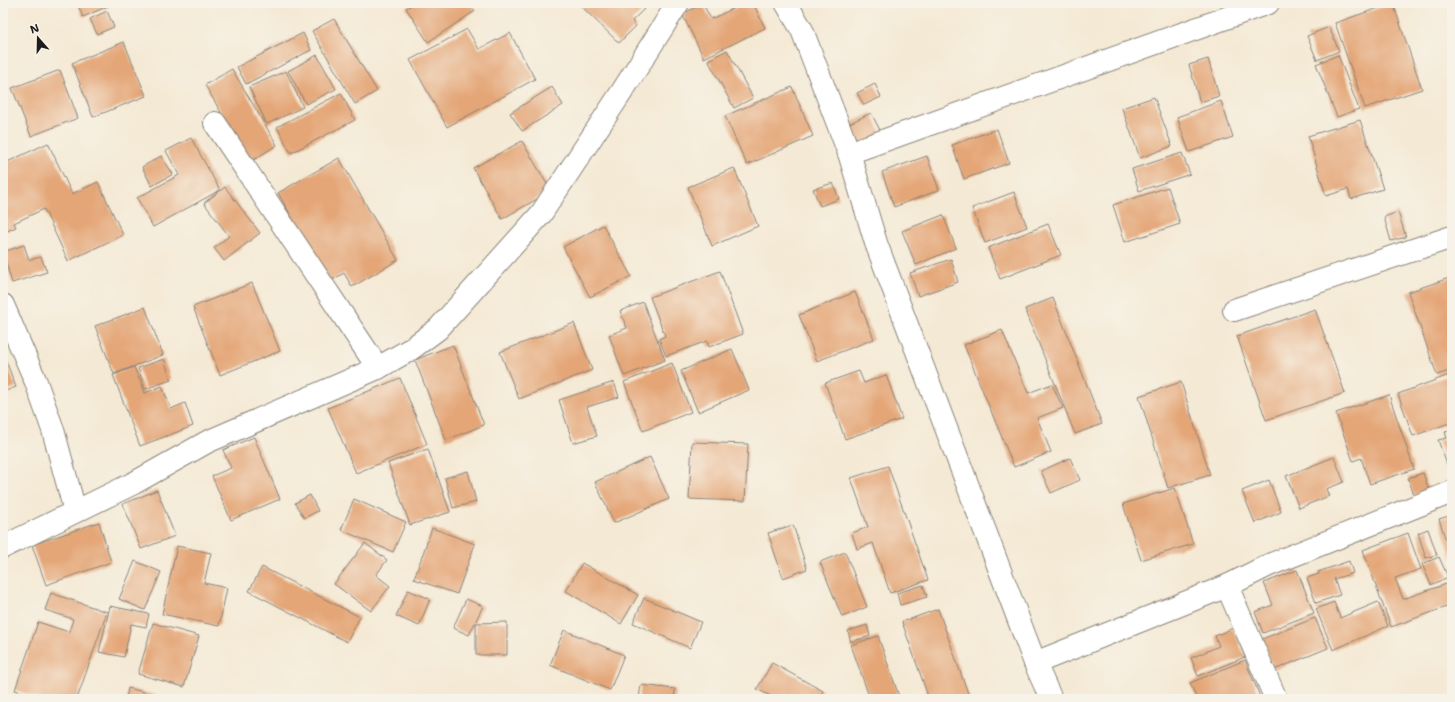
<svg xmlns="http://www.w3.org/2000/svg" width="1455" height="702" font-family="'Shantell Sans',sans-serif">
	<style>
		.building { fill: #e4a677 }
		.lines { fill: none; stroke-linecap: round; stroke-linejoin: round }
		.minor-casing { stroke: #888278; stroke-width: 24 }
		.minor { stroke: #fff; stroke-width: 22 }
	</style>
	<rect width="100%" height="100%" fill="#f7f3e8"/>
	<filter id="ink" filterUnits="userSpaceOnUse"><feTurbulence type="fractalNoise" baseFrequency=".025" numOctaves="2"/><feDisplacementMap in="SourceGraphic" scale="8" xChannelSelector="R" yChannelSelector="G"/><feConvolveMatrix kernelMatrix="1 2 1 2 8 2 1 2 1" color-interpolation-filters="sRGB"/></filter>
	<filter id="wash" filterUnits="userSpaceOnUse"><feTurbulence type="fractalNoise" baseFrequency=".012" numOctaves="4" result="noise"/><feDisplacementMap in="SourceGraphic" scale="16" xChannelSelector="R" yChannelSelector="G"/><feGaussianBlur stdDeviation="0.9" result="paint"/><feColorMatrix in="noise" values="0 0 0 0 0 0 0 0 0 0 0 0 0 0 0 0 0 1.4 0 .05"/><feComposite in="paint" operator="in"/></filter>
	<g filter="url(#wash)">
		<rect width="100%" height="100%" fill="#f4e9d4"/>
		<g id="blocks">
			<g class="building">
				<path d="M 77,3 L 115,3 L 83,17 Z"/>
				<path d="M 415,3 L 470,3 L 475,11 L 428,42 L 406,8 Z"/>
				<path d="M 578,3 L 648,3 L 649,4 L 632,21 L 636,26 L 619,43 Z"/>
				<path d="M 735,3 L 753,3 L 765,28 L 704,58 L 682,14 L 703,4 L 711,19 L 737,7 Z"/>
				<path d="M 1393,3 L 1422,89 L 1365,108 L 1335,23 Z"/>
				<path d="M 107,11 L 114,27 L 97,34 L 90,19 Z"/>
				<path d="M 334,19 L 377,91 L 355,104 L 312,31 Z"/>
				<path d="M 1329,27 L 1339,51 L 1317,60 L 1307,36 Z"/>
				<path d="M 467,29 L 479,49 L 510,33 L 535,79 L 447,127 L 410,60 Z"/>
				<path d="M 303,33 L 311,50 L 246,84 L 237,67 Z"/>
				<path d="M 124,42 L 146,96 L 93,117 L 72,63 Z"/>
				<path d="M 727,50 L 753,98 L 734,108 L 708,60 Z"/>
				<path d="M 317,55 L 336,89 L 306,104 L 288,71 Z"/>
				<path d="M 1338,55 L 1359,109 L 1337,117 L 1316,64 Z"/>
				<path d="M 1208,59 L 1219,96 L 1200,102 L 1189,65 Z"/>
				<path d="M 232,69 L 277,145 L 250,162 L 205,85 Z"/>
				<path d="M 60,70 L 78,118 L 31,136 L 12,88 Z"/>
				<path d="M 286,71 L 303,107 L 267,124 L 249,87 Z"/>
				<path d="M 875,84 L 881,97 L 864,105 L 857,93 Z"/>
				<path d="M 552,87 L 563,105 L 522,131 L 510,113 Z"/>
				<path d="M 792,87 L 813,136 L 747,165 L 725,116 Z"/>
				<path d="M 341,93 L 355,120 L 291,153 L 277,127 Z"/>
				<path d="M 1154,97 L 1172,146 L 1140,158 L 1122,108 Z"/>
				<path d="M 1221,101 L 1233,137 L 1189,152 L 1177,117 Z"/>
				<path d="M 871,113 L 882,134 L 860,146 L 848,124 Z"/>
				<path d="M 1360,120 L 1383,189 L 1351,199 L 1348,189 L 1326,196 L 1308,136 Z"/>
				<path d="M 997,129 L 1009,163 L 964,179 L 952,145 Z"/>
				<path d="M 191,138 L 220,190 L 153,227 L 137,198 L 179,175 L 166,151 Z"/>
				<path d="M 522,141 L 551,191 L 502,219 L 473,168 Z"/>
				<path d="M 48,143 L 72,194 L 98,182 L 123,235 L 68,261 L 44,209 L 14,223 L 16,227 L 3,233 L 3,164 Z"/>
				<path d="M 1182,153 L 1190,174 L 1139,191 L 1132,169 Z"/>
				<path d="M 161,156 L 173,174 L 152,186 L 142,167 Z"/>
				<path d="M 927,156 L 939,190 L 894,207 L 882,172 Z"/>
				<path d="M 339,158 L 398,260 L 352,287 L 344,273 L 329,282 L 278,193 Z"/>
				<path d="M 734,168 L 758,226 L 712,246 L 688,187 Z"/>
				<path d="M 833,183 L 839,199 L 820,206 L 813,189 Z"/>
				<path d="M 225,187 L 260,233 L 224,261 L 214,248 L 229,236 L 204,203 Z"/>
				<path d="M 1168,187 L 1180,224 L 1125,242 L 1113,205 Z"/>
				<path d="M 1014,192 L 1027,227 L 985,243 L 972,208 Z"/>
				<path d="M 1398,212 L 1406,237 L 1391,241 L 1384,217 Z"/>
				<path d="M 943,215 L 956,248 L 916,265 L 902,231 Z"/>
				<path d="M 1048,224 L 1061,255 L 1000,279 L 988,248 Z"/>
				<path d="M 603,225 L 631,276 L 590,297 L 563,247 Z"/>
				<path d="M 24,245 L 29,260 L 41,257 L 47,272 L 12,283 L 3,252 Z"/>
				<path d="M 951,259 L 958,282 L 918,296 L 910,273 Z"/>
				<path d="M 720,271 L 743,334 L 709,347 L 707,341 L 666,356 L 659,339 L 665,336 L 650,297 Z"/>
				<path d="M 1452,277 L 1452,370 L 1437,375 L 1408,292 Z"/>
				<path d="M 252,283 L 280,351 L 220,375 L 193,307 Z"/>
				<path d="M 855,292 L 874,339 L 817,361 L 799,315 Z"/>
				<path d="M 1053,298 L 1102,424 L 1075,434 L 1025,309 Z"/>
				<path d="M 643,302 L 665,360 L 624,376 L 609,335 L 627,328 L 620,311 Z"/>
				<path d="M 145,307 L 163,355 L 114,374 L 95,326 Z"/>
				<path d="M 1315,309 L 1345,393 L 1266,420 L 1237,336 Z"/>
				<path d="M 574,323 L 592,370 L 519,399 L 500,352 Z"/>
				<path d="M 1002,330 L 1028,393 L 1052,384 L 1063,408 L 1037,418 L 1051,452 L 1014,467 L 964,345 Z"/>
				<path d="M 453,345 L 484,425 L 446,440 L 415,360 Z"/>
				<path d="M 732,349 L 749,390 L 698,412 L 681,371 Z"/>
				<path d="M 3,353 L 16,387 L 3,392 Z"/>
				<path d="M 164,359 L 171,380 L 145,389 L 138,368 Z"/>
				<path d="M 672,363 L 691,412 L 643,431 L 624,382 Z"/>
				<path d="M 134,367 L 145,393 L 162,386 L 171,409 L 185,403 L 193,426 L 140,446 L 113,375 Z"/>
				<path d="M 859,371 L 864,383 L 886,375 L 902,419 L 845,439 L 825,383 Z"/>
				<path d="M 1452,374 L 1452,422 L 1413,436 L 1398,394 Z"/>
				<path d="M 400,378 L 427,444 L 356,473 L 328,408 Z"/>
				<path d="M 614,382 L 619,397 L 587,407 L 597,436 L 573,443 L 559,400 Z"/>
				<path d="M 1181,382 L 1210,475 L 1168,488 L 1139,396 Z"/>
				<path d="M 1389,395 L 1414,469 L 1370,484 L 1361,458 L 1353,461 L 1336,413 Z"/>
				<path d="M 1452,430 L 1452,478 L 1438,440 L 1447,438 L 1445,432 Z"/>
				<path d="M 254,437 L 280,499 L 231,520 L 212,476 L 231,468 L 223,450 Z"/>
				<path d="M 692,442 L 748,444 L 745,501 L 689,499 Z"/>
				<path d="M 428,449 L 450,512 L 410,525 L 388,463 Z"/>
				<path d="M 650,457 L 669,499 L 614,523 L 595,482 Z"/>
				<path d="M 1334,457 L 1344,482 L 1326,489 L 1329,496 L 1299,508 L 1286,476 Z"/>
				<path d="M 1070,458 L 1080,480 L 1051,493 L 1041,471 Z"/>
				<path d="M 888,466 L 928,580 L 890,593 L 873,543 L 857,549 L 852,533 L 868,527 L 851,478 Z"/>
				<path d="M 468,471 L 476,502 L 453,508 L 445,478 Z"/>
				<path d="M 1423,473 L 1429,490 L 1414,495 L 1408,478 Z"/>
				<path d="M 1269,480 L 1281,512 L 1255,523 L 1242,491 Z"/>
				<path d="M 1175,488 L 1193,544 L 1141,560 L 1123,504 Z"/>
				<path d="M 157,490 L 175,536 L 141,549 L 123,504 Z"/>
				<path d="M 310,495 L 318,511 L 304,518 L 295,503 Z"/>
				<path d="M 354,499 L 406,522 L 393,552 L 341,530 Z"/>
				<path d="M 1452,515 L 1452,559 L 1439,519 Z"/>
				<path d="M 99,522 L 111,562 L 46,585 L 32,545 Z"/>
				<path d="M 793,525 L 807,569 L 783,578 L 768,533 Z"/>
				<path d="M 432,528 L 475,544 L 457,594 L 414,579 Z"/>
				<path d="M 1428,529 L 1437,555 L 1426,558 L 1418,533 Z"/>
				<path d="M 1408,533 L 1421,569 L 1395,578 L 1403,599 L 1449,583 L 1452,591 L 1452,605 L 1391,627 L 1363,550 Z"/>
				<path d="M 365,543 L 387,560 L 376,575 L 390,586 L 371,611 L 334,584 Z"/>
				<path d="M 177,546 L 211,553 L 204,583 L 227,588 L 219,626 L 162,614 Z"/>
				<path d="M 845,552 L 867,607 L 842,617 L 820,562 Z"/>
				<path d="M 1439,557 L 1448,577 L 1431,585 L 1422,564 Z"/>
				<path d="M 135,561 L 161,572 L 145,610 L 119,599 Z"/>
				<path d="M 1349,561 L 1353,573 L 1334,579 L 1340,595 L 1316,603 L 1307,578 L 1319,574 L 1318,572 Z"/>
				<path d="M 582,563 L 638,595 L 621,624 L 566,591 Z"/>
				<path d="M 262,567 L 360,617 L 347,642 L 249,591 Z"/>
				<path d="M 1297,570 L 1314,613 L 1263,633 L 1255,612 L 1273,605 L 1264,583 Z"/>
				<path d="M 923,585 L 927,597 L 900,605 L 897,593 Z"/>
				<path d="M 408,590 L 430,599 L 419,626 L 396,616 Z"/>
				<path d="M 51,593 L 107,612 L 77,699 L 42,699 L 15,690 L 38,622 L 69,632 L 73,619 L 45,610 Z"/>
				<path d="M 644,598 L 701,622 L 690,648 L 633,623 Z"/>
				<path d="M 466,599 L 483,606 L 469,635 L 453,628 Z"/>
				<path d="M 1334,602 L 1340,618 L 1378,602 L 1388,626 L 1333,650 L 1316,609 Z"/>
				<path d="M 110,606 L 149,614 L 146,627 L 131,624 L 124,657 L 99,652 Z"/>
				<path d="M 938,609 L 970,699 L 929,699 L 902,622 Z"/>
				<path d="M 1315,618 L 1328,648 L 1274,670 L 1262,639 Z"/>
				<path d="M 507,622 L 507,655 L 476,655 L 476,623 Z"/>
				<path d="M 153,623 L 199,636 L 184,687 L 138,674 Z"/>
				<path d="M 867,625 L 870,636 L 851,642 L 848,631 Z"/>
				<path d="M 1233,628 L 1245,657 L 1198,676 L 1191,658 L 1219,646 L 1215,636 Z"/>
				<path d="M 564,630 L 624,655 L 610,690 L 550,665 Z"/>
				<path d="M 878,636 L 900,699 L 870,699 L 851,645 Z"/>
				<path d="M 1245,660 L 1261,699 L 1197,699 L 1190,683 Z"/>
				<path d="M 772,663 L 823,691 L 818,699 L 776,699 L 757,689 Z"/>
				<path d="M 641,685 L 675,689 L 674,699 L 639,699 Z"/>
				<path d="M 128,688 L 156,695 L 155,699 L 126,699 Z"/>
			</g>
		</g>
	</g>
	<g filter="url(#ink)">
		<use href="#blocks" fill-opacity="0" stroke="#888278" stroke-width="1"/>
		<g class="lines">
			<defs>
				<g id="minor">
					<path d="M 786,3 L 802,30 L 849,153 L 876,243 L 1035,663 L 1051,699"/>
					<path d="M 215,123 L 378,368"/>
					<path d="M 849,153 L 1268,3"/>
					<path d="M 3,305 L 36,382 L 53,430 L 75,511"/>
					<path d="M 1234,310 L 1452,237"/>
					<path d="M 3,547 L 134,483 L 207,442 L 378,368 L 411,349 L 438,329 L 541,214 L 623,90 L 678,3"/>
					<path d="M 1227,586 L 1276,699"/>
					<path d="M 1035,663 L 1227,586 L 1269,565 L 1452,492"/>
				</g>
			</defs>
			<use href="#minor" class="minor-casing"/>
			<use href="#minor" class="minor"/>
		</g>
	</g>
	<rect width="1455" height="702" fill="none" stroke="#f7f3e8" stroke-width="16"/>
	<g transform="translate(38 38) rotate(340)" stroke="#f7f3e8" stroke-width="3" paint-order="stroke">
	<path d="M0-3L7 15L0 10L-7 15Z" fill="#1c1c1c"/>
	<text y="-6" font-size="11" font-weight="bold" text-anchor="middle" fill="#1c1c1c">N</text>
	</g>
</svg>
